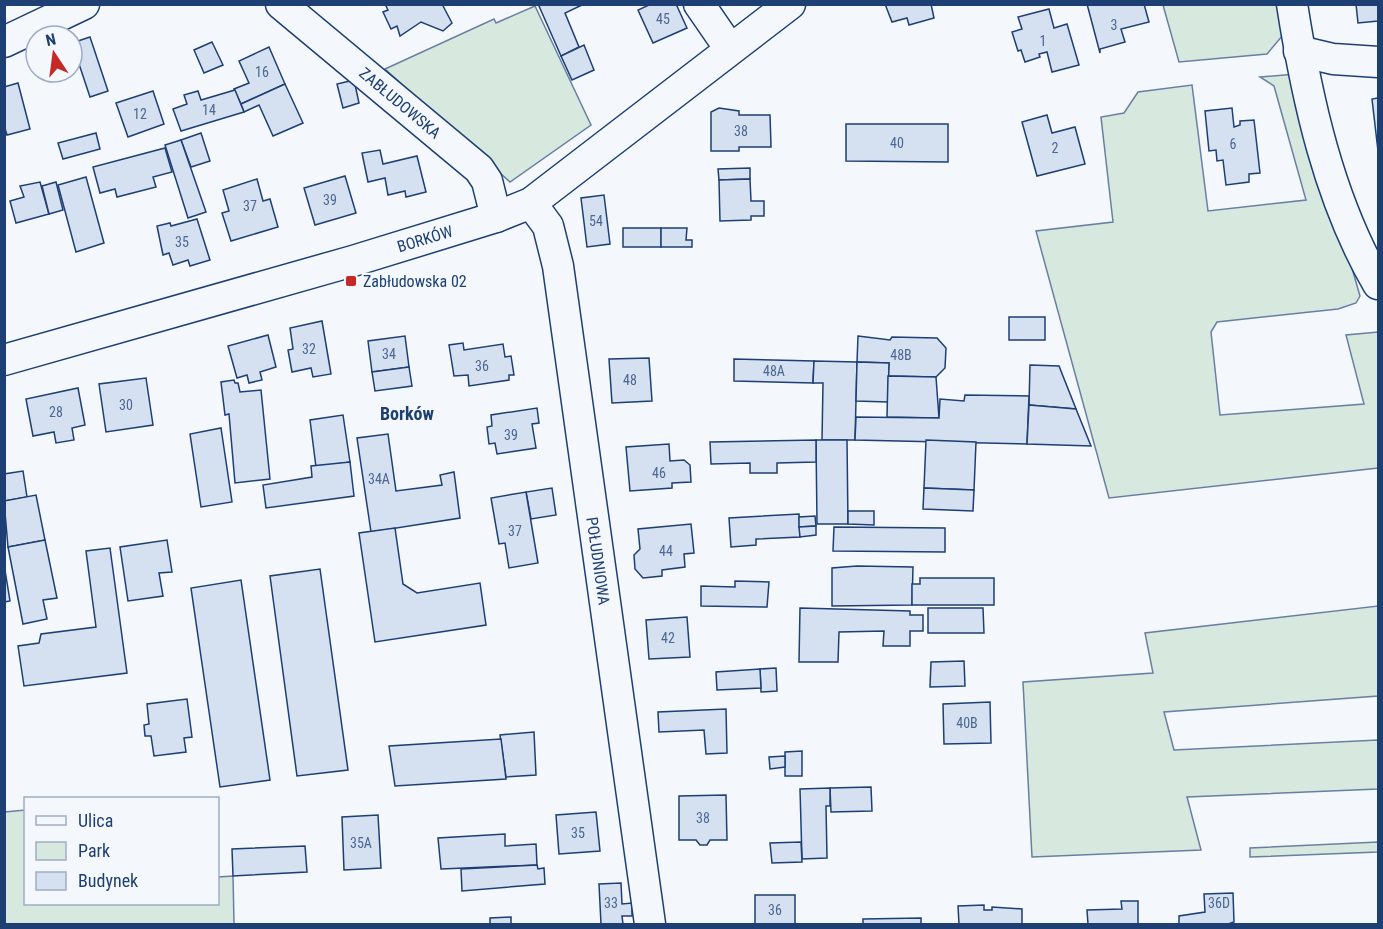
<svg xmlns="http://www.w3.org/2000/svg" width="1383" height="929" font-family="'Roboto Condensed',sans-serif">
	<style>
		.green { fill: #d7e8df; stroke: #687fa3; stroke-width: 1.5 }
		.building { fill: #d5e0f0; stroke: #1d3f73; stroke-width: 1.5 }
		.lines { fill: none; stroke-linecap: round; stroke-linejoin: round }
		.minor-casing { stroke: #1d3f73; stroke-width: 33 }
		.minor { stroke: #f4f7fb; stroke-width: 30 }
		.poi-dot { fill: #c62828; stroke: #f4f7fb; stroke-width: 2 }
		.labels { text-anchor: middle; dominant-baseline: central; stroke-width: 4.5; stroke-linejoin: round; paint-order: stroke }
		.number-label { font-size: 14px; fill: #4b6792 }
		.street-label { font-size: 16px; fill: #1d3f73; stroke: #f4f7fb }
		.poi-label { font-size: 16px; fill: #1d3f73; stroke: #f4f7fb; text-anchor: start }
		.neighbourhood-label { font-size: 18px; font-weight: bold; fill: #1d3f73; stroke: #f4f7fb }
	</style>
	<rect width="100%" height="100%" fill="#f4f7fb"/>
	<g class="green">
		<path d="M 1163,5 L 1279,5 L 1283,35 L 1267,54 L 1179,62 Z"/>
		<path d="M 535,6 L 591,125 L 510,182 L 385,69 L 494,19 L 496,23 Z"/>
		<path d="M 1296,74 L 1360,296 L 1356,303 L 1338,309 L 1217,322 L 1211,332 L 1220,415 L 1364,404 L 1346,335 L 1378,332 L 1378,468 L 1109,498 L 1036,231 L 1113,222 L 1101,117 L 1124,113 L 1138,92 L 1192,85 L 1208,211 L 1306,200 L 1274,86 L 1260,77 Z"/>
		<path d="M 1378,606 L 1378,696 L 1164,712 L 1174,750 L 1378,740 L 1378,789 L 1187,797 L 1201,850 L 1032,857 L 1023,682 L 1153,673 L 1145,633 Z"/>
		<path d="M 25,810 L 26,904 L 218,904 L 218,877 L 233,876 L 234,924 L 5,924 L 5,812 Z"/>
		<path d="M 1378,842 L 1378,852 L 1250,857 L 1250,848 Z"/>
	</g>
	<g class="building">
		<path d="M 385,4 L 442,4 L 452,23 L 443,31 L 421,22 L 400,36 L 397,26 L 391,29 L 383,12 L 388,10 Z"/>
		<path d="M 542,4 L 584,4 L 565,13 L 579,47 L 561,56 L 539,6 Z"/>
		<path d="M 651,4 L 676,4 L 687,28 L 653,43 L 638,10 Z"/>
		<path d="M 885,4 L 931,4 L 934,18 L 909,25 L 907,18 L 892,22 Z"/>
		<path d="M 1087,4 L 1144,4 L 1149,22 L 1121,29 L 1125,42 L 1100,49 L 1100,53 Z"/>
		<path d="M 1356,4 L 1378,4 L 1378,21 L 1358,23 Z"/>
		<path d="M 1049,9 L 1054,28 L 1067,24 L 1079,65 L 1052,72 L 1047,52 L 1039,54 L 1040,57 L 1025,62 L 1021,50 L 1018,51 L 1012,32 L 1022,29 L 1018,17 Z"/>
		<path d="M 90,37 L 108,91 L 90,97 L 72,43 Z"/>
		<path d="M 212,42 L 223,65 L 204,73 L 194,50 Z"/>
		<path d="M 584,45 L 594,70 L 572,80 L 561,56 Z"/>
		<path d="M 269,47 L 285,84 L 241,104 L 234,89 L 249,83 L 239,61 Z"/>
		<path d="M 354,80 L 359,103 L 343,108 L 337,84 Z"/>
		<path d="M 18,83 L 30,129 L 7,135 L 4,125 L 4,87 Z"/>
		<path d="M 285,84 L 303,123 L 273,136 L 259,105 L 244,112 L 241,104 Z"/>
		<path d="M 235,90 L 244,112 L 181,131 L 173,109 L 187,104 L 184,95 L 198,91 L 201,100 Z"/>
		<path d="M 153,91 L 164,124 L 128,137 L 116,103 Z"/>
		<path d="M 1378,98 L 1378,151 L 1372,99 Z"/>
		<path d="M 719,108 L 739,111 L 739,115 L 770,115 L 771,147 L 739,147 L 739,151 L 711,151 L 711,112 Z"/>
		<path d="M 1232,108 L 1234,127 L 1240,125 L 1240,121 L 1254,120 L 1260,173 L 1249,174 L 1249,182 L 1226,185 L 1223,160 L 1217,161 L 1216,150 L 1209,151 L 1205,111 Z"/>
		<path d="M 1047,115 L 1052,133 L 1075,127 L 1085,164 L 1037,176 L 1022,122 Z"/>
		<path d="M 846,124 L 948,124 L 948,162 L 846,161 Z"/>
		<path d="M 96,133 L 100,149 L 63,159 L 58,143 Z"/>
		<path d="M 201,133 L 210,161 L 191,167 L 181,140 Z"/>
		<path d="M 181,140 L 206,212 L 188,218 L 165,145 Z"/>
		<path d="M 165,148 L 172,172 L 153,177 L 156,187 L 117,197 L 115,189 L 100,193 L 93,167 Z"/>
		<path d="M 380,150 L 383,164 L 417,156 L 426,192 L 406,197 L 405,191 L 388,195 L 385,178 L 368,182 L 362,153 Z"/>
		<path d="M 750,168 L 750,179 L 719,180 L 718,169 Z"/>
		<path d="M 345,176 L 356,213 L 315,225 L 304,188 Z"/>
		<path d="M 86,177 L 104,243 L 76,252 L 58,185 Z"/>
		<path d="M 257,179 L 263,201 L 270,199 L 278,227 L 231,241 L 222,213 L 229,211 L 223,190 Z"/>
		<path d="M 750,179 L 751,201 L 764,201 L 764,216 L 751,216 L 751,220 L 720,221 L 719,180 Z"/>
		<path d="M 40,182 L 49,214 L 16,223 L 10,201 L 24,197 L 20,186 Z"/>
		<path d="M 56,182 L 63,210 L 49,214 L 42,186 Z"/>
		<path d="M 604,195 L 610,244 L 587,247 L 581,198 Z"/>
		<path d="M 197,219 L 210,260 L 190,266 L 188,260 L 173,265 L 169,253 L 163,255 L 157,226 L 170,223 L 171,226 Z"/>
		<rect x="623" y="228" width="38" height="19"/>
		<path d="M 661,228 L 687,228 L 686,240 L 692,240 L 692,247 L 661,247 Z"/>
		<rect x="1009" y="317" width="36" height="23"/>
		<path d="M 322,321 L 331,374 L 313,377 L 311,368 L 292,372 L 288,350 L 293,349 L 290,328 Z"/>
		<path d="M 268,335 L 276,367 L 260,372 L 262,380 L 249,383 L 247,375 L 237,378 L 228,346 Z"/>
		<path d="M 405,336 L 409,367 L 372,372 L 368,341 Z"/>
		<path d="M 858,336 L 890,340 L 892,337 L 937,338 L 946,348 L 945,368 L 936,377 L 888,376 L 889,363 L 857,362 Z"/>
		<path d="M 463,343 L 464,350 L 503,344 L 505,357 L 511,356 L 514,375 L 509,375 L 509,380 L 469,386 L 468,375 L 454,376 L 449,345 Z"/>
		<path d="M 649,358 L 652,401 L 612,403 L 609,359 Z"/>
		<path d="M 734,359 L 814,361 L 813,383 L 734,381 Z"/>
		<path d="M 814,361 L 857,362 L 855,440 L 822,440 L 823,383 L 813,383 Z"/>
		<path d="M 857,362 L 889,363 L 888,402 L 856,401 Z"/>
		<path d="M 1030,365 L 1059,366 L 1076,409 L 1029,405 Z"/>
		<path d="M 409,367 L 412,386 L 375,391 L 372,372 Z"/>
		<path d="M 888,376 L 936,377 L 939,418 L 887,417 Z"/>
		<path d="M 146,378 L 153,425 L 106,432 L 99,384 Z"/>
		<path d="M 234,380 L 235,383 L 238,383 L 240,392 L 261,390 L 270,479 L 235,483 L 229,414 L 225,415 L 221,382 Z"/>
		<path d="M 78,388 L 85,425 L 72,428 L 74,440 L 56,443 L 54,432 L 33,436 L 26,399 Z"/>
		<path d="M 965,395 L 1029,396 L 1027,444 L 855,440 L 856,417 L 939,418 L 940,399 L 964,401 Z"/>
		<path d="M 1029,405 L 1076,409 L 1091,446 L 1027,444 Z"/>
		<path d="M 537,408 L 539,423 L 532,424 L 536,448 L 497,454 L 495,443 L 489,444 L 487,427 L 492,426 L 491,415 Z"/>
		<path d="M 343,415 L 350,462 L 316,467 L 310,420 Z"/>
		<path d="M 221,428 L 232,502 L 201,507 L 190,434 Z"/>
		<path d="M 388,434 L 396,491 L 442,485 L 440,475 L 454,472 L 460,518 L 371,532 L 357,438 Z"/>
		<path d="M 816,440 L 847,440 L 848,524 L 817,524 Z"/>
		<path d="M 816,440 L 816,462 L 777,463 L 777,473 L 750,473 L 750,463 L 711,464 L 710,442 Z"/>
		<path d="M 926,440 L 976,442 L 974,490 L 924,488 Z"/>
		<path d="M 669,444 L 670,461 L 684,460 L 690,465 L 691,482 L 672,483 L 672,488 L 630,491 L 626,447 Z"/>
		<path d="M 350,462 L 354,496 L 266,508 L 263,485 L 312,477 L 311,466 Z"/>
		<path d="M 23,471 L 27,497 L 4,501 L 4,474 Z"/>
		<path d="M 552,488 L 556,515 L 531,519 L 526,492 Z"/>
		<path d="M 924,488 L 974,490 L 973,511 L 923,509 Z"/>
		<path d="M 526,492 L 538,563 L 509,568 L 505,543 L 499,544 L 491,498 Z"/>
		<path d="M 36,495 L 45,540 L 8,547 L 4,501 Z"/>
		<path d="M 848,511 L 874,511 L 874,525 L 848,524 Z"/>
		<path d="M 799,514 L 800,537 L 756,539 L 756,545 L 731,547 L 729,518 Z"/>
		<path d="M 815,516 L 816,526 L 799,527 L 799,517 Z"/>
		<path d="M 691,524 L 694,553 L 684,554 L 685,567 L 662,570 L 662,576 L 643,578 L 635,569 L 634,555 L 640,549 L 638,529 Z"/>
		<path d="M 816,526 L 816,535 L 800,537 L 799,527 Z"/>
		<path d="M 834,527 L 945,528 L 945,552 L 833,551 Z"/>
		<path d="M 395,528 L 403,584 L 417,593 L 480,583 L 486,625 L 375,642 L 359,533 Z"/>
		<path d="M 45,540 L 57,598 L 43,600 L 47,619 L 23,624 L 8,547 Z"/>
		<path d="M 167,540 L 172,572 L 159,573 L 163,596 L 128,601 L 120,547 Z"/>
		<path d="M 110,548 L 127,673 L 24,686 L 18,646 L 39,643 L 41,634 L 96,627 L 86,551 Z"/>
		<path d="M 4,564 L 10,601 L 4,602 Z"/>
		<path d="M 857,566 L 913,567 L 912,605 L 832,606 L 832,568 Z"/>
		<path d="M 320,569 L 348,770 L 297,776 L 270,576 Z"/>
		<path d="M 920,578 L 994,578 L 994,605 L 912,605 L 912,584 L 920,584 Z"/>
		<path d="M 241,580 L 270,780 L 220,787 L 191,588 Z"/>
		<path d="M 735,581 L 769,582 L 767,607 L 701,606 L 701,586 L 735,587 Z"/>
		<path d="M 800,608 L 910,611 L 910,615 L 923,615 L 923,631 L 910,631 L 910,646 L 883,646 L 884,631 L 839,632 L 838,662 L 799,662 Z"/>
		<path d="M 928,608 L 983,608 L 984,633 L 928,633 Z"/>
		<path d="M 687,617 L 690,657 L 649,659 L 646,620 Z"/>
		<path d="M 964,661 L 965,686 L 930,687 L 931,662 Z"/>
		<path d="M 776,668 L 777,691 L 761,692 L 760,669 Z"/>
		<path d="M 760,669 L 761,688 L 717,690 L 716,672 Z"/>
		<path d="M 187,699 L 192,737 L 184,738 L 186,752 L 154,756 L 151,736 L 145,736 L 144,725 L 149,724 L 147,704 Z"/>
		<path d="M 990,702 L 991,743 L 944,744 L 943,704 Z"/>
		<path d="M 726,709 L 727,753 L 706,754 L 704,730 L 659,732 L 658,712 Z"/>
		<path d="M 534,732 L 536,775 L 506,777 L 500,735 Z"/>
		<path d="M 501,739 L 506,779 L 395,786 L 389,746 Z"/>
		<path d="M 802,751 L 802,776 L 785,776 L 785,752 Z"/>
		<path d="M 785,756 L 785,767 L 770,769 L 769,757 Z"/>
		<path d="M 871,787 L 872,811 L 831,812 L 830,788 Z"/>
		<path d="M 830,788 L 830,806 L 826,806 L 827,858 L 802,859 L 800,789 Z"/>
		<path d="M 726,795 L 727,840 L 710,840 L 707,845 L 700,845 L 696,840 L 679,840 L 679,796 Z"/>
		<path d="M 596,812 L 600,851 L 559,854 L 556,815 Z"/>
		<path d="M 378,815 L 381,868 L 344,870 L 342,817 Z"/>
		<path d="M 505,834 L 505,846 L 536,844 L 537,865 L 441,869 L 438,838 Z"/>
		<path d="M 801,842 L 802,862 L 772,863 L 770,843 Z"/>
		<path d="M 305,846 L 307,872 L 233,876 L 232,849 Z"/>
		<path d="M 537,865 L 538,869 L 544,868 L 545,884 L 462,891 L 461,869 Z"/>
		<path d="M 621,883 L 622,904 L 632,903 L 632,916 L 622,916 L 623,924 L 601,924 L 599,884 Z"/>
		<path d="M 1233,893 L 1234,922 L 1228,924 L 1179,924 L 1179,916 L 1205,912 L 1204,894 Z"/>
		<rect x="755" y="895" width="40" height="29"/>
		<path d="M 1121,901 L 1138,901 L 1138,924 L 1088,924 L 1087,910 L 1122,909 Z"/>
		<path d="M 984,905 L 984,910 L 992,910 L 992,907 L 1022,909 L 1022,924 L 959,924 L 958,906 Z"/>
		<path d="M 511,917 L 511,924 L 490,924 L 490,918 Z"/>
		<path d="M 921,918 L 921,924 L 863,924 L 863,919 Z"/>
	</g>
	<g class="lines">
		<defs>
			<g id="minor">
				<path d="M 281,4 L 479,169 L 487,181 L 496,217"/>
				<path d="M 699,4 L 730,49"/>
				<path d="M 1292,4 C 1307,100 1329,200 1378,284"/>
				<path d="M 4,42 L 84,4"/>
				<path d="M 1299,51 L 1333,59 L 1378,62"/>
				<path d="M 531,203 L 548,226 L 558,266 L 650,924"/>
				<path d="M 4,360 L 353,261 L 496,217 L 531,203 L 790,4"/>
			</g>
		</defs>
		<use href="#minor" class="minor-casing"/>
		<use href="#minor" class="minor"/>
	</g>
	<rect class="poi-dot" x="345" y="275" width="12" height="12" rx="3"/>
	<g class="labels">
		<g class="number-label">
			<text x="663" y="19">45</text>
			<text x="1114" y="25">3</text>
			<text x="1043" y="41">1</text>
			<text x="262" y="72">16</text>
			<text x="209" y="110">14</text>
			<text x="140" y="114">12</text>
			<text x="741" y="131">38</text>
			<text x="897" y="143">40</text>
			<text x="1233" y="144">6</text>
			<text x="1055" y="148">2</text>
			<text x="330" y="200">39</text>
			<text x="250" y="206">37</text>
			<text x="596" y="221">54</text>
			<text x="182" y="242">35</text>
			<text x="309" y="349">32</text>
			<text x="389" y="354">34</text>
			<text x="901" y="355">48B</text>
			<text x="482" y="366">36</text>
			<text x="774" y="371">48A</text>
			<text x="630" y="380">48</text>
			<text x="126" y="405">30</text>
			<text x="56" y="412">28</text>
			<text x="511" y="435">39</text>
			<text x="659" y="473">46</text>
			<text x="379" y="479">34A</text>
			<text x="515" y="531">37</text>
			<text x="666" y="551">44</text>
			<text x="668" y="638">42</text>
			<text x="967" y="723">40B</text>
			<text x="703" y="818">38</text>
			<text x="578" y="833">35</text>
			<text x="361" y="843">35A</text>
			<text x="611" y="903">33</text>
			<text x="1219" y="903">36D</text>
			<text x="775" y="910">36</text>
		</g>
		<g class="street-label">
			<text transform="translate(400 103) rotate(40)">ZABŁUDOWSKA</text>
			<text transform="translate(425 239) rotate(-17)">BORKÓW</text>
			<text transform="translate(598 561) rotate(82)">POŁUDNIOWA</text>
		</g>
		<g class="poi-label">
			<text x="363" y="281">Zabłudowska 02</text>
		</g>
		<g class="neighbourhood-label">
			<text x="407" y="413">Borków</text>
		</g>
	</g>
	<rect width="1383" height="929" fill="none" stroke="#1d3f73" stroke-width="12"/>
	<rect x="24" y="797" width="195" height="108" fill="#f4f7fb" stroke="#9eadc5" stroke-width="1.5"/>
	<rect x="36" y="816" width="30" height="9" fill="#f4f7fb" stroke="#9eadc5" stroke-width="1.5"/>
	<text x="78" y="827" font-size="18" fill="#1d3f73">Ulica</text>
	<rect x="36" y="842" width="30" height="18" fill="#d7e8df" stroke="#9eadc5" stroke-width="1.5"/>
	<text x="78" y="857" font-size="18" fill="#1d3f73">Park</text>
	<rect x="36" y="872" width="30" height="18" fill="#d5e0f0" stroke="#9eadc5" stroke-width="1.5"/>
	<text x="78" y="887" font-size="18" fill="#1d3f73">Budynek</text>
	<g transform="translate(54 54) rotate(347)"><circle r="28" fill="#f4f7fb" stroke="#9eadc5" stroke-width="1.5"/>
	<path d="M0-4.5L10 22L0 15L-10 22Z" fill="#c62828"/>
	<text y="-9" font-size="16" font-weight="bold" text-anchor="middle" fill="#1d3f73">N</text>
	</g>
</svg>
